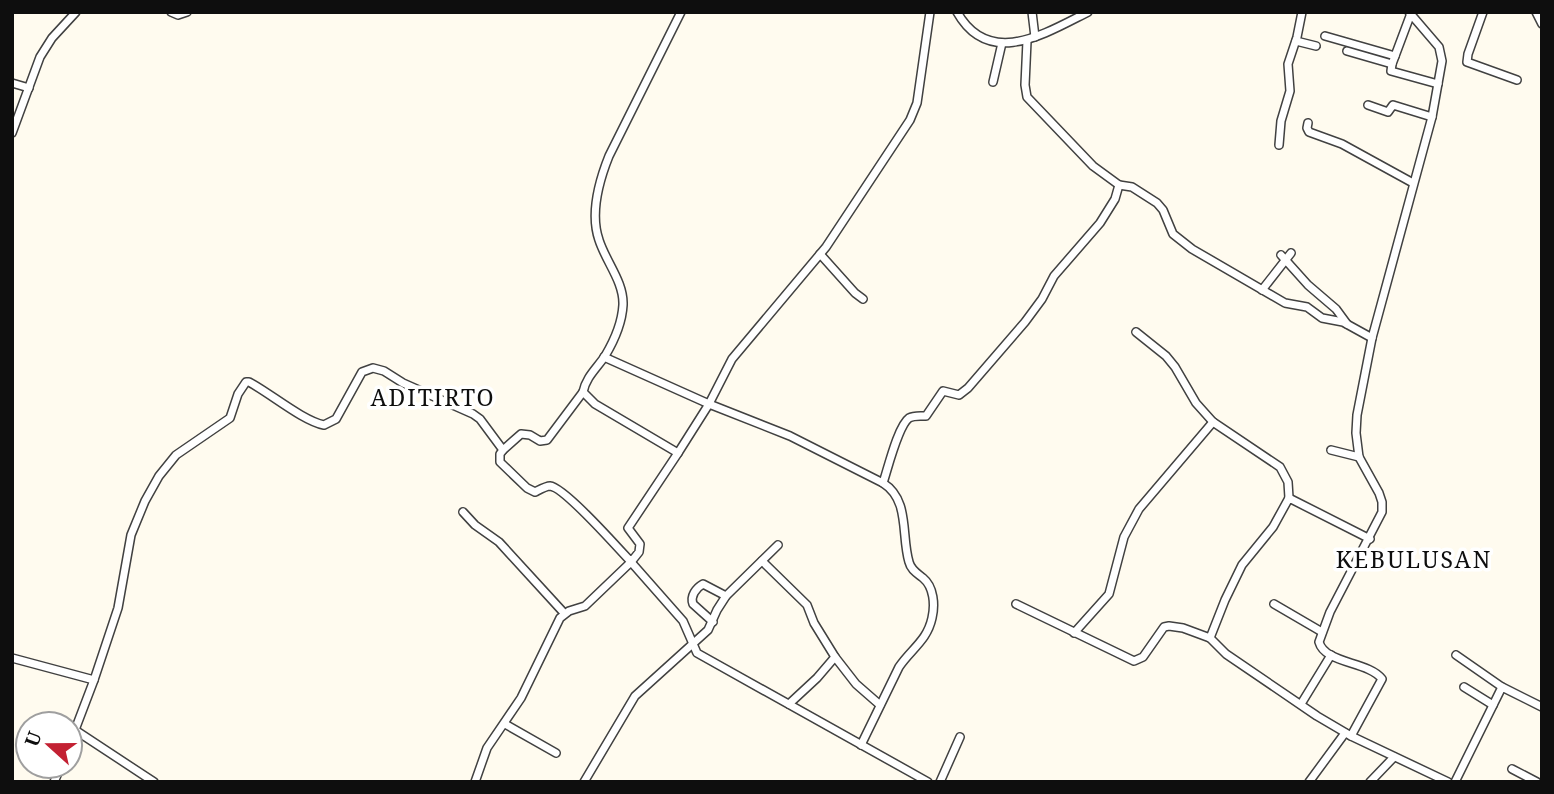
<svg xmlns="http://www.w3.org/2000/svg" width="1554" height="794" font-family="'Noto Serif',serif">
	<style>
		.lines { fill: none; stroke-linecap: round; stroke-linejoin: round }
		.minor-casing { stroke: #414141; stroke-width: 10 }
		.minor { stroke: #fff; stroke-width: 7 }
		.labels { text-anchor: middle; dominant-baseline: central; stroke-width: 7; stroke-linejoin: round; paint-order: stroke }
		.quarter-label { font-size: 23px; letter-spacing: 2px; fill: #0e0e0e; stroke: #fff }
	</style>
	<rect width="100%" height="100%" fill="#fffbef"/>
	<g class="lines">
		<defs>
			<g id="minor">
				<path d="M 171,12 L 178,15 L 187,12"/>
				<path d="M 957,12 C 989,69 1046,33 1088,12"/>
				<path d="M 1032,12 L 1035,37"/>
				<path d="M 1409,12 L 1439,47 L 1442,61 L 1432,117 L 1372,338 L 1357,415 L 1356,433 L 1359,457 L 1379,493 L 1382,502 L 1382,512 L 1330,612 L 1319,642 C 1325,664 1368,661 1382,679 L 1351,736 L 1448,782"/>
				<path d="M 1483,12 L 1468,54 L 1467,62 L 1517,80"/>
				<path d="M 1536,12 L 1542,24"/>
				<path d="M 1410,16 L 1392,64 L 1391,71 L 1438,84"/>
				<path d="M 1325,36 L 1395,56"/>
				<path d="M 1296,41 L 1316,46"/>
				<path d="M 1347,51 L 1392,64"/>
				<path d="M 993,82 L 1002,43"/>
				<path d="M 12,83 L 29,88"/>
				<path d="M 1368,105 L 1388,112 L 1393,105 L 1432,117"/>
				<path d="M 1308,123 L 1307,128 L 1309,132 L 1342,144 L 1413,183"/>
				<path d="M 12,133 L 40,57 L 52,38 L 76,12"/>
				<path d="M 1279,145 L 1281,121 L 1290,91 L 1288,64 L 1297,37 L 1302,12"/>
				<path d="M 1119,185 L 1132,187 L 1157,203 L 1163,210 L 1173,234 L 1192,249 L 1285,303 L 1307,307 L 1322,318 L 1343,322 L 1372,338"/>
				<path d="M 820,254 L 855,293 L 863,299"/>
				<path d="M 1281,255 L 1308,285 L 1336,309 L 1347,324"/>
				<path d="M 1262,290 L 1291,253"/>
				<path d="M 1136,332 L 1166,356 L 1175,367 L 1196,403 L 1213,422 L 1280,467 L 1288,482 L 1289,498"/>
				<path d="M 604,357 L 709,404 L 732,359 L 826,247 L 910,120 L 917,103 L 930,12"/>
				<path d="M 503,450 L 500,454 L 500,462 L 527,488 L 535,492 C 539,490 546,486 550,486 C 564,487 619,549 631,562 L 639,552 L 640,544 L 628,528 L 678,453 L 595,404 L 583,392 C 586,377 597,368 605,356 C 614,341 622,323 623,305 C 624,282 606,262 599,240 C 590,214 599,181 609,156 L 681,12"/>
				<path d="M 1331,450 L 1359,457"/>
				<path d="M 678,453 L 709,404 L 790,436 L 883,483 C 910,500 901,535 909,562 C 911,570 917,573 923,578 C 934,587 935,605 932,618 C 927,641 911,649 899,667 L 861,745"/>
				<path d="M 883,483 C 888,468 898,426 909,418 C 914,415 921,416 926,416 L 943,391 L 959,395 L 968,388 L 1025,322 L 1042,299 L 1054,276 L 1100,223 L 1115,199 L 1119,185 L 1093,166 L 1027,97 L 1025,85 L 1027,41"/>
				<path d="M 463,512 L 475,525 L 499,542 L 564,613"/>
				<path d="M 762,561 L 807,605 L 814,623 L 835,657 L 817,678 L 789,704"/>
				<path d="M 1016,604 L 1134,661 L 1143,657 L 1164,627 L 1169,626 L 1183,628 L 1210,638 L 1226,654 L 1317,716 L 1351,736"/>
				<path d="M 1274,604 L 1322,632"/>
				<path d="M 713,622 L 693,604 C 690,596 696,588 703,584 L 726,596"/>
				<path d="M 1074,633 L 1109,594 L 1124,537 L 1139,509 L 1213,422"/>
				<path d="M 1210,638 L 1225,600 L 1242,565 L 1273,527 L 1289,498 L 1370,539"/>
				<path d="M 1456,655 L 1502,687"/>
				<path d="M 835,657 L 856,684 L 880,705"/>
				<path d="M 12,658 L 94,680 L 70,743"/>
				<path d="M 94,680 L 118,608 L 131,535 L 145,501 L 159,476 L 176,455 L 230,418 L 238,394 L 246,382 L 249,382 C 270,393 303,421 324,425 L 336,419 L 362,372 L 373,368 L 384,371 L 403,383 L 473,414 L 480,419 L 503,450 L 521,434 L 530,435 L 540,441 L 547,440 L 583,392"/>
				<path d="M 1464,687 L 1493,705"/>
				<path d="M 1301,704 L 1331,655"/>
				<path d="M 505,724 L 556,753"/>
				<path d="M 75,730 L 154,782"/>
				<path d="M 1512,769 L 1537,782"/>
				<path d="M 54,782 L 61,766"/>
				<path d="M 475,782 L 487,748 L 521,698 L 560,618 L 569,611 L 585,606 L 631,562 L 683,621 L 697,653 L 928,782"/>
				<path d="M 584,782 L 635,696 L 708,630 L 717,610 L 726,596 L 778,545"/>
				<path d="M 940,782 L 960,737"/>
				<path d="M 1309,782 L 1345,733"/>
				<path d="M 1370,782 L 1394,757"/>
				<path d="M 1455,782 L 1502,687 L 1542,707"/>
			</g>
		</defs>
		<use href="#minor" class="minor-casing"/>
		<use href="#minor" class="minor"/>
	</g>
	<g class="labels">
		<g class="quarter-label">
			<text x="433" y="397">ADITIRTO</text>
			<text x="1414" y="559">KEBULUSAN</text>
		</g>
	</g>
	<rect width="1554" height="794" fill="none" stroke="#0e0e0e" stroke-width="28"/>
	<g transform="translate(49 745) rotate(291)"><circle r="33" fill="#ffffff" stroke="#9f9f9f" stroke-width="2"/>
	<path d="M0-5L12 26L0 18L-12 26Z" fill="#c32133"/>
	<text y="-10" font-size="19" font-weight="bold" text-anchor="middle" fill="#0e0e0e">U</text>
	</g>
</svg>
